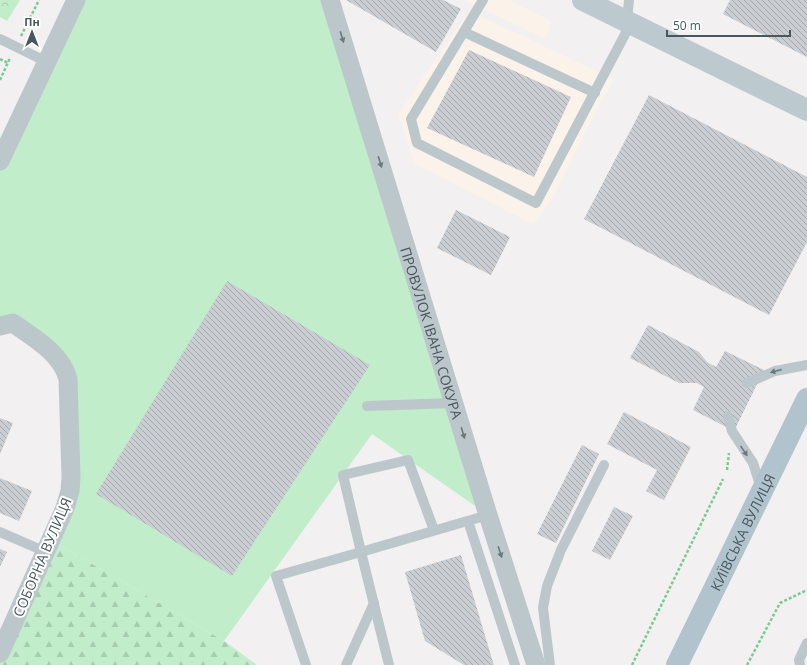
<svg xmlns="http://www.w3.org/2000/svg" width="807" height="665" font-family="'Open Sans',sans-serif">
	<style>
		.commercial { fill: #fbf3ea }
		.grass { fill: #c1edca }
		.forest { fill: url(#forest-firs) }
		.park { fill: url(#park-crowns) }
		.building { fill: url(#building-back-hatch) }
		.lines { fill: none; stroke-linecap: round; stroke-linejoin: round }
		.path { stroke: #7aca94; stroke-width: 2.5; stroke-dasharray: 3 2; stroke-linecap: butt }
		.lane { stroke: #bcc7cc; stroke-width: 10 }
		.street { stroke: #bcc7cc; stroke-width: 19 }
		.secondary { stroke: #bccad0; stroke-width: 22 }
		.primary { stroke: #b1c4cd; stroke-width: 22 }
		.oneway { fill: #6b797e }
		.labels { text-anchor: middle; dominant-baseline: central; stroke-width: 4; stroke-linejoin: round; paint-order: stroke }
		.street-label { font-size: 14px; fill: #48575c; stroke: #fff }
	</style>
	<defs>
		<pattern id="forest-firs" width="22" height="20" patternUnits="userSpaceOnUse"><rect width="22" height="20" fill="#c1edca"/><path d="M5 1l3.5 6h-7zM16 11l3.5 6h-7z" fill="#a7cdb0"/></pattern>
		<pattern id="park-crowns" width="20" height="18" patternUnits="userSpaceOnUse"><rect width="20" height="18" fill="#c1edca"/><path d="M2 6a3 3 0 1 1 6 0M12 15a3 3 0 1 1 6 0" fill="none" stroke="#a7cdb0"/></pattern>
		<pattern id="building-back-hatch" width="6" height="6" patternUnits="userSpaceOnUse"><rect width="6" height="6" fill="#caced2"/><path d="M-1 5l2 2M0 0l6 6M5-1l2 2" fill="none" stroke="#a6aaae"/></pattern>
	</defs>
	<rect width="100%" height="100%" fill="#f2f0f0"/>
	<g class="commercial">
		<path d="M 464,0 L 509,0 L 551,21 L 546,39 Z"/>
		<path d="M 469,11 L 614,79 L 593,116 L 553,198 L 534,224 L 415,164 L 398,114 Z"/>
	</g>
	<path class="grass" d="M 76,0 L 330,0 L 488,515 L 372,434 L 224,641 L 51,540 L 65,508 L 66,370 L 0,326 L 0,161 Z"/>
	<path class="forest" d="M 51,540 L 224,641 L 257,665 L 0,665 L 0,653 Z"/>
	<path class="park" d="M 0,0 L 20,0 L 7,21 L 0,17 Z"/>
	<g class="building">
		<path d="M 346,0 L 443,0 L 461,9 L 436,52 Z"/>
		<path d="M 730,0 L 807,0 L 807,57 L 723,14 Z"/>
		<path d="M 469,50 L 571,97 L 534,177 L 427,128 Z"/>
		<path d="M 649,95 L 807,177 L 807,242 L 769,315 L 584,219 Z"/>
		<path d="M 456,210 L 510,237 L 491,275 L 437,248 Z"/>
		<path d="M 227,281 L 370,365 L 232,576 L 96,494 Z"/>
		<path d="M 648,325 L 699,352 L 707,362 L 716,367 L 725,351 L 764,370 L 734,431 L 693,410 L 704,387 L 697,383 L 679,383 L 630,358 Z"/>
		<path d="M 624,412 L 691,447 L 664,500 L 646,491 L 657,470 L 607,444 Z"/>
		<path d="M 0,418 L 13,423 L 0,454 Z"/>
		<path d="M 582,445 L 599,454 L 556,543 L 537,534 Z"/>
		<path d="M 0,478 L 32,491 L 19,521 L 0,513 Z"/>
		<path d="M 614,507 L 633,516 L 610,560 L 592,551 Z"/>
		<path d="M 0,549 L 7,552 L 0,567 Z"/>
		<path d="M 461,555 L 492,659 L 494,665 L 464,665 L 425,641 L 405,572 Z"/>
	</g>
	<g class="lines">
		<g class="path">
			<path d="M 21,36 L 39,0"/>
			<path d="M 0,59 L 8,63"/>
			<path d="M 0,80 L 10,58"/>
			<path d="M 727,470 L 729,453"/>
			<path d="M 632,665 L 723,479"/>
			<path d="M 747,665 L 780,603 L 807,590"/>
		</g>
		<g class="lane">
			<path d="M 483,0 L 411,119 L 417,143 L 536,203 L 631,23"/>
			<path d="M 627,21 L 629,0"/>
			<path d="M 464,32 L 595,93"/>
			<path d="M 0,39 L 47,62"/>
			<path d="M 747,383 L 775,371 L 807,365"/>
			<path d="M 367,406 L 454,403"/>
			<path d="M 728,416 L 732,431 L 753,463 L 761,488"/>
			<path d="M 468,521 L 515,665"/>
			<path d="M 0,532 L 46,552"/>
			<path d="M 306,665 L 276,576 L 361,552 L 343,475 L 408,460 L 434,530"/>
			<path d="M 346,665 L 374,603"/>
			<path d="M 389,665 L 361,552 L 488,515"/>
			<path d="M 550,665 L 543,608 L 547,586 L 561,550 L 604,465"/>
			<path d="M 800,665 L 799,660 L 807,643"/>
		</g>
		<g class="street">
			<path id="s1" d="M 330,0 L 488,515 L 536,665"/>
			<path d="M 0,161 L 76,0"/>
			<path d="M 0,326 L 13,323 C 33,337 62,354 68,379 L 71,477 L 70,491 L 65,508 L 0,653"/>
		</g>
		<path class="secondary" d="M 583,0 L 807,110"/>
		<path class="primary" id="s2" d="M 677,665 L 807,399"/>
	</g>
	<defs><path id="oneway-solid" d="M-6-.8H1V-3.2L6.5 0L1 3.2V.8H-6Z"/></defs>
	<g class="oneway">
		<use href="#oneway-solid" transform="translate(342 37) rotate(73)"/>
		<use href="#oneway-solid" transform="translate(380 162) rotate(73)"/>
		<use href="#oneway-solid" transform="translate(776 371) rotate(165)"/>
		<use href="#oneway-solid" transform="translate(463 433) rotate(73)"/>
		<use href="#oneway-solid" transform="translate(744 451) rotate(56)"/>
		<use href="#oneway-solid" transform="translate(500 552) rotate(72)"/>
	</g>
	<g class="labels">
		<g class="street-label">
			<text stroke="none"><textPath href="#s1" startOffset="348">ПРОВУЛОК ІВАНА СОКУРА</textPath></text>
			<text stroke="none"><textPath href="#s2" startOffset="148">КИЇВСЬКА ВУЛИЦЯ</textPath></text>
			<text transform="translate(42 557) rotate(-67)">СОБОРНА ВУЛИЦЯ</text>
		</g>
	</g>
	<g transform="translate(32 32)" stroke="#ffffff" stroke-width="3" paint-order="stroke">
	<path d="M0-3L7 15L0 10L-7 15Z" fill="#48575c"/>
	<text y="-6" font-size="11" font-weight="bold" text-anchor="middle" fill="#48575c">Пн</text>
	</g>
	<path d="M667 30v6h123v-6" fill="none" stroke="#48575c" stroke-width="2"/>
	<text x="673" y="30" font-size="12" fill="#48575c" stroke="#ffffff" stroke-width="3" paint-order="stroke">50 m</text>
</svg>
